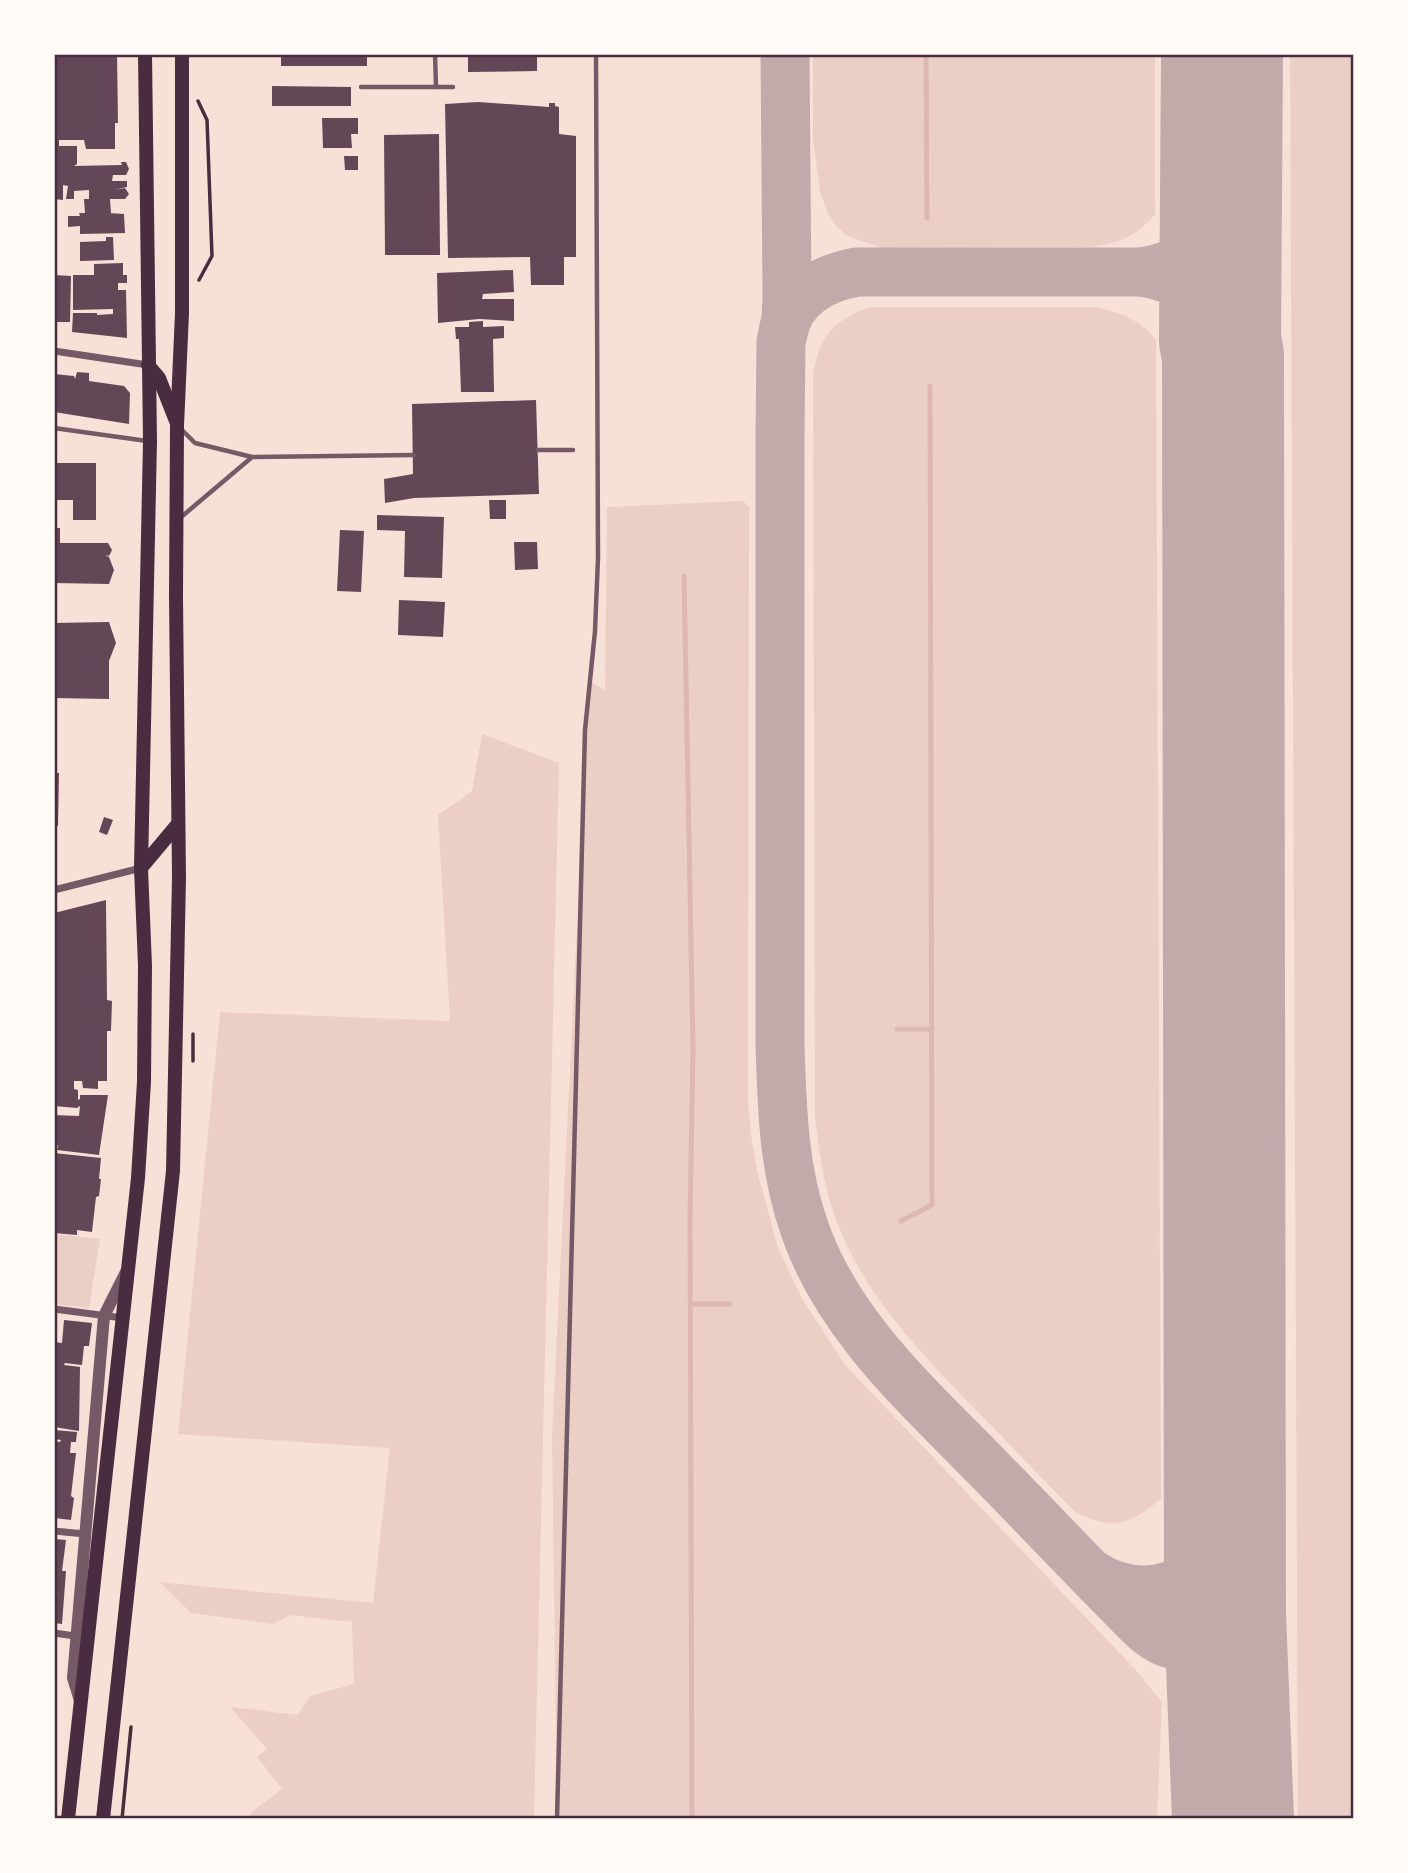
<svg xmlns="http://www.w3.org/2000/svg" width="1408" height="1873" font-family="Karla,sans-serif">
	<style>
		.green { fill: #ebcfc5 }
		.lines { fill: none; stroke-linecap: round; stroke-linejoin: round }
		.stream { stroke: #dcb8b0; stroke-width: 5 }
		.taxiway { stroke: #c3aaaa; stroke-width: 49 }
		.runway { stroke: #c3aaaa; stroke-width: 122 }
		.building { fill: #644757 }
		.path { stroke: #4a2c40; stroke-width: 3.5 }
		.service { stroke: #755966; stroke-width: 4.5 }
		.minor { stroke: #755966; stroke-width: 7 }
		.tertiary { stroke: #755966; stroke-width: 12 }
		.primary { stroke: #4a2c40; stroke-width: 14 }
		.neatline { fill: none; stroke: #4a2c40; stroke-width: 2.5 }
	</style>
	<rect width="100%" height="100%" fill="#f7e1d7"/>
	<g class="green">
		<path d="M 813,54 L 1155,54 L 1155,215 C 1134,237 1120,243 1090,247 L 882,248 L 847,236 L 836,226 L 827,212 L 820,191 L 813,140 Z"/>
		<path d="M 1290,54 L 1354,54 L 1354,1819 L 1298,1819 Z"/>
		<path d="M 870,307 L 1095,307 C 1120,312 1141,320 1156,340 L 1161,1499 C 1129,1524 1114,1532 1075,1512 C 1041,1477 1006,1441 971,1405 C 916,1348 859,1289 833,1211 C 823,1181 819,1149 815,1117 L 813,374 C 820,336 833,320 870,307 Z"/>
		<path d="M 743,501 L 749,507 L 748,1098 L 751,1135 L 757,1171 L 778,1248 L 801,1297 L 845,1365 L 1135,1669 L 1162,1702 L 1157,1819 L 557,1819 L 552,1437 L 589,680 L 605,691 L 607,507 Z"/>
		<path d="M 482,734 L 559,763 L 534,1819 L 252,1819 L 250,1813 L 282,1789 L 257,1757 L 267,1749 L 230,1707 L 298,1715 L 310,1696 L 354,1684 L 352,1622 L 290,1615 L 273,1624 L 191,1613 L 160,1582 L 373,1603 L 390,1448 L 178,1434 L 220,1012 L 450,1021 L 438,815 L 472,791 Z"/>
		<path d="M 54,1234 L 100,1239 L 89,1308 L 54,1304 Z"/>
	</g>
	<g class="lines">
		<g class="stream">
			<path d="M 926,54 L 927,218"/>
			<path d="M 684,576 L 693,1049 L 690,1218 L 692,1819"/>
			<path d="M 897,1029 L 932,1029"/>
			<path d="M 901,1221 L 932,1205 L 930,386"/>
			<path d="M 691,1304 L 730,1304"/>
		</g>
		<g class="taxiway">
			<path d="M 785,54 L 787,296 L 786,318 L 781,342 L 780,435 L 780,1044 C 782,1106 783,1167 804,1227 C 837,1325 918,1396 988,1468 C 1040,1521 1091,1575 1143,1627 C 1178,1659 1200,1646 1225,1613"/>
			<path d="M 1141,272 C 1183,266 1199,247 1222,214"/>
			<path d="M 783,334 C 789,296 823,278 857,272 L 1141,272 C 1185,278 1204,299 1220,340"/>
			<path d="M 1092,1574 C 1132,1600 1186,1595 1212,1552 C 1219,1539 1222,1525 1225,1510"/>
		</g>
		<path class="runway" d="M 1222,54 L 1220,340 L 1223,356 L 1225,1613 L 1233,1819"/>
	</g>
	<g class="building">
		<path d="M 54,54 L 117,54 L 118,123 L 115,123 L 115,149 L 86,149 L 84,140 L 59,140 L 59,146 L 77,146 L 77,164 L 74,166 L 122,165 L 121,162 L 126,162 L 129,169 L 126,175 L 113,175 L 112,181 L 127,181 L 127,187 L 113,190 L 125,188 L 129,194 L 125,199 L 110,199 L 111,213 L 109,213 L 124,214 L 125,233 L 80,234 L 80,226 L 68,227 L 68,216 L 80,216 L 79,213 L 85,213 L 84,199 L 89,199 L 89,190 L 74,191 L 74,199 L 66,199 L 68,186 L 63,185 L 63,200 L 54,199 Z"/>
		<rect x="281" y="54" width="86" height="12"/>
		<path d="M 468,54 L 537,54 L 537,71 L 468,72 Z"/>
		<path d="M 272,86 L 351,87 L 351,106 L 272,106 Z"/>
		<path d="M 478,102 L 549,107 L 549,103 L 555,103 L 555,106 L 559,107 L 559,134 L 576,136 L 576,257 L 564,257 L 564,285 L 531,285 L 530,257 L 448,258 L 445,104 Z"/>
		<path d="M 322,118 L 358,118 L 358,134 L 351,134 L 352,148 L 323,148 Z"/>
		<path d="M 439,134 L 440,255 L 385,255 L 384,135 Z"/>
		<path d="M 344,156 L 358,156 L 358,170 L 345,170 Z"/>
		<path d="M 106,237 L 113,237 L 114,260 L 80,261 L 80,242 L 106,241 Z"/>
		<path d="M 123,263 L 123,275 L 127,275 L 127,283 L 118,283 L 118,290 L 126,290 L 127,338 L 72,332 L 73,313 L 97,313 L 97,315 L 113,314 L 113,309 L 73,310 L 73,275 L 94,275 L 94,264 Z"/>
		<path d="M 513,270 L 514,292 L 483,294 L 482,299 L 514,299 L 514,321 L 479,319 L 438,323 L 437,273 Z"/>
		<path d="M 54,275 L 71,276 L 70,322 L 54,322 Z"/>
		<path d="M 483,321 L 483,327 L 504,326 L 504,338 L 493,339 L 494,392 L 461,392 L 459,339 L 456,339 L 455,327 L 469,327 L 469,322 Z"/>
		<path d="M 77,372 L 89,373 L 89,381 L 124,386 L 130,393 L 129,424 L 54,412 L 54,374 L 74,376 L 75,379 Z"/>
		<path d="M 536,400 L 539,494 L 414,498 L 385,503 L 384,479 L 413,474 L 412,404 Z"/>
		<path d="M 54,463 L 96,463 L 96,520 L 73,520 L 73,500 L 54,500 Z"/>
		<path d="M 489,500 L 506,500 L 506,519 L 490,519 Z"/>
		<path d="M 377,515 L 444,517 L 442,578 L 404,577 L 405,531 L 377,530 Z"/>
		<path d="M 54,528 L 60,528 L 60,543 L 108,543 L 112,550 L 109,556 L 105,555 L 109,557 L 114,570 L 109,584 L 54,583 Z"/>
		<path d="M 340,530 L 364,531 L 361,592 L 337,591 Z"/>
		<path d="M 514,542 L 537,542 L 538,569 L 515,570 Z"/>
		<path d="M 399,600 L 445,602 L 443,637 L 398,635 Z"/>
		<path d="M 109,622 L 116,643 L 109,661 L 109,699 L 54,698 L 54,623 Z"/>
		<path d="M 54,773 L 59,773 L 58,826 L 54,826 Z"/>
		<path d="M 104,817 L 113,820 L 107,835 L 99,832 Z"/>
		<path d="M 106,900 L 107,1000 L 112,1001 L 111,1031 L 107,1031 L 107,1081 L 98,1081 L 98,1089 L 83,1088 L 82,1081 L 74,1081 L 74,1089 L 78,1090 L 78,1100 L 80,1099 L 80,1095 L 108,1095 L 99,1155 L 57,1150 L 58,1145 L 54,1145 L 54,1115 L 79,1116 L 80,1106 L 77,1108 L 54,1106 L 54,913 Z"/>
		<path d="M 54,1153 L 101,1158 L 99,1179 L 101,1179 L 99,1196 L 96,1197 L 92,1232 L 77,1230 L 77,1235 L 54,1233 Z"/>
		<path d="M 64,1320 L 92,1323 L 89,1346 L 84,1346 L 82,1365 L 65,1363 L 64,1365 L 80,1367 L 79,1431 L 54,1427 L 54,1342 L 62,1343 Z"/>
		<path d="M 54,1430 L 77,1432 L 76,1442 L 71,1442 L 70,1453 L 76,1453 L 71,1496 L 74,1498 L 71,1520 L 54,1518 L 54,1441 L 60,1442 L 61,1440 L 54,1439 Z"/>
		<path d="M 54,1539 L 66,1540 L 62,1571 L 66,1571 L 62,1624 L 54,1623 Z"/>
	</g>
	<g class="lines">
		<g class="path">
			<path d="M 198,101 L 207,120 L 212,256 L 199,280"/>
			<path d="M 193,1061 L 193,1034"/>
			<path d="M 122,1819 L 131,1727"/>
		</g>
		<g class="service">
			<path d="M 435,54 L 436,87"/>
			<path d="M 361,87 L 453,87"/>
			<path d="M 54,428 L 147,441"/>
			<path d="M 181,429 L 195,443 L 252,457 L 414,455"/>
			<path d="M 538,450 L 573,450"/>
			<path d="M 180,518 L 251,458"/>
			<path d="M 557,1819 L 585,730 L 595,631 L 598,558 L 596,54"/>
		</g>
		<g class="minor">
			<path d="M 54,351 L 148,365"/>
			<path d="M 54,890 L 141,868"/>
			<path d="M 54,1309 L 123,1318"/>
			<path d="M 54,1531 L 85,1534"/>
			<path d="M 54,1633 L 75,1636"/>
		</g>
		<path class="tertiary" d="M 81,1704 L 73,1678 L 104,1316 L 126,1272"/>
		<g class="primary">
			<path d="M 148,365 L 159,378 L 176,421"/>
			<path d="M 141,868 L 177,825"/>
			<path d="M 68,1819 L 138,1178 L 144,1082 L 145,966 L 141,868 L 150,441 L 145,54"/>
			<path d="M 103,1819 L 173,1171 L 179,877 L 176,597 L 177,426 L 182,313 L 182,54"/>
		</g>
	</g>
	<rect width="1408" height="1873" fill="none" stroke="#fffaf5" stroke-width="112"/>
	<rect x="56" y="56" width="1296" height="1761" class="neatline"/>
</svg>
